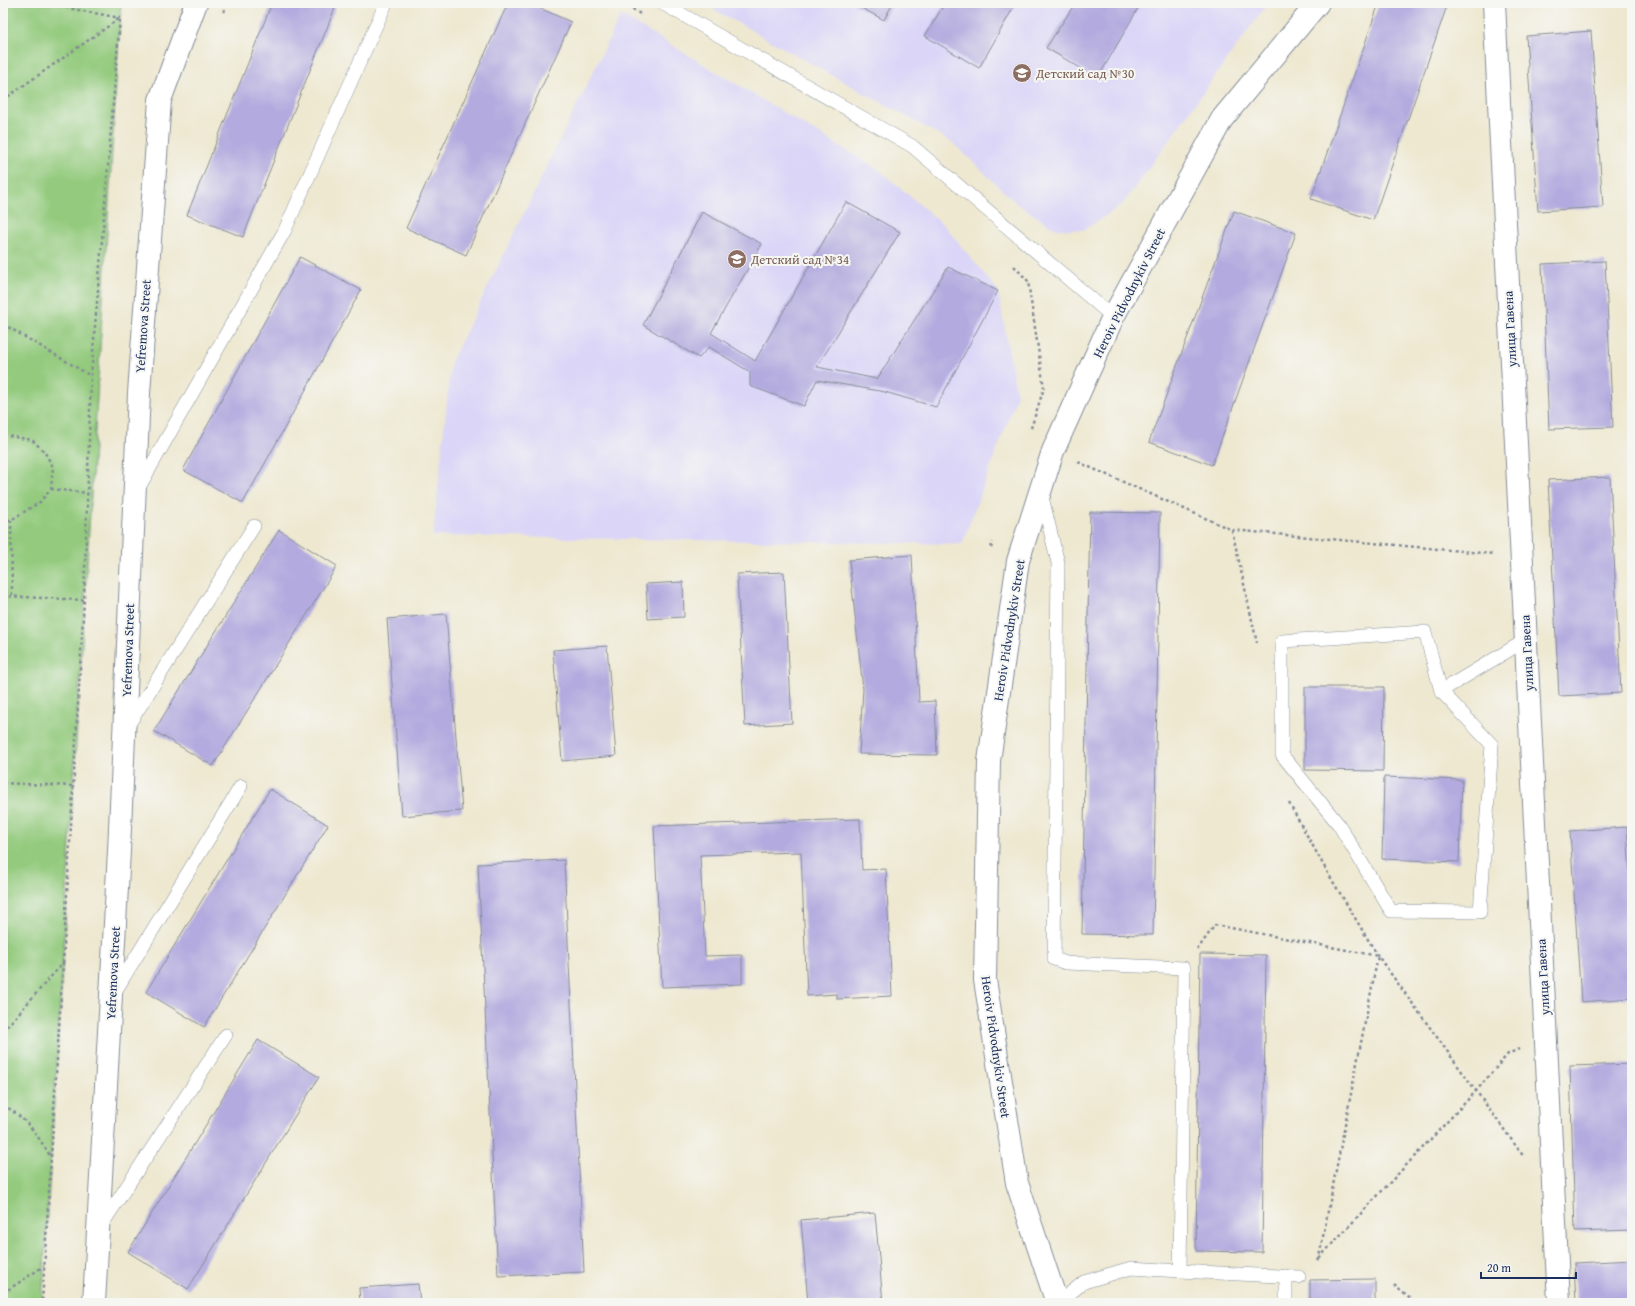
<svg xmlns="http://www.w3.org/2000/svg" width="1635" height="1306" font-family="'Gentium Book Plus',serif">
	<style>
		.built { fill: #dbd6f7 }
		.park { fill: #93ca7d; stroke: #577c6e }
		.building { fill: #b3abdf }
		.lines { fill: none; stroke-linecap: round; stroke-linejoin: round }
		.lane-casing { stroke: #848c97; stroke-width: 14 }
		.street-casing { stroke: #848c97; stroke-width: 24 }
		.path { stroke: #848c97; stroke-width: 2.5; stroke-dasharray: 3 3; stroke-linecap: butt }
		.lane { stroke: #fff; stroke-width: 13 }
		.street { stroke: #fff; stroke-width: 22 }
		.labels { text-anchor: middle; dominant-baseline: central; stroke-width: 4; stroke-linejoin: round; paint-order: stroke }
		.education-label { font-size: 13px; fill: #785e54; stroke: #f6f6f2; text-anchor: start }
		.street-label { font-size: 13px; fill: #1b2f5e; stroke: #f6f6f2 }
	</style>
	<rect width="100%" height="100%" fill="#f6f6f2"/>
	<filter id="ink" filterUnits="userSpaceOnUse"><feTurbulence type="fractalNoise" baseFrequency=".025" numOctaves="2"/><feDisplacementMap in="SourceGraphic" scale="8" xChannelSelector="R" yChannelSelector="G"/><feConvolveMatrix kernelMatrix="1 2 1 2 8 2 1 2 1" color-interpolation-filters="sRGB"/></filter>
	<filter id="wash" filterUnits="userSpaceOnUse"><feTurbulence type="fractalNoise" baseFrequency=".012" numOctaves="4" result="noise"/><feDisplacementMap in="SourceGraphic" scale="16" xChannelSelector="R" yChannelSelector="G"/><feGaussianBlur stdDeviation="0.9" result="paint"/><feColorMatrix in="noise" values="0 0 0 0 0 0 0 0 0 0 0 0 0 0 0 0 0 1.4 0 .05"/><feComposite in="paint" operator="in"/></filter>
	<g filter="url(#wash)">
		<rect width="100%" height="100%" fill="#eee8d0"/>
		<g class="built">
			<path d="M 702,3 L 1268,3 L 1122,205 L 1084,230 L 1056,229 L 1017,204 L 952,142 Z"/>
			<path d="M 621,15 L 878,169 L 945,226 L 998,291 L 1017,396 L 962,544 L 433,536 L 451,362 Z"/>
		</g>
		<path class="park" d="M 3,3 L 121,3 L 42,1303 L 3,1303 Z"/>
		<g id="blocks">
			<g class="building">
				<path d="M 272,3 L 337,3 L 243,237 L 187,215 Z"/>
				<path d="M 508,3 L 528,3 L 571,22 L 466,255 L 406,228 Z"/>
				<path d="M 852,3 L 893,3 L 884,20 Z"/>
				<path d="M 945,3 L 1016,3 L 979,68 L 925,36 Z"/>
				<path d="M 1072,3 L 1141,3 L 1098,78 L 1046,48 L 1074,5 Z"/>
				<path d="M 1379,3 L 1448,3 L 1373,220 L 1311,199 Z"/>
				<path d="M 1591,31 L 1603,207 L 1538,211 L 1526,36 Z"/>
				<path d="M 846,202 L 900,232 L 817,367 L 877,379 L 948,267 L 998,291 L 936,407 L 885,392 L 817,380 L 804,406 L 750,386 L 750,372 L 709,347 L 699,358 L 643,325 L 702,212 L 762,244 L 711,333 L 755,361 Z"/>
				<path d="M 1234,211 L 1296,233 L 1212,465 L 1149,442 Z"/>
				<path d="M 300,257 L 361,290 L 243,503 L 183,470 Z"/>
				<path d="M 1605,261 L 1613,427 L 1549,429 L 1542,264 Z"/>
				<path d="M 1610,477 L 1621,693 L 1559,696 L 1548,480 Z"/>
				<path d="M 1090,512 L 1160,513 L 1153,935 L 1082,934 Z"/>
				<path d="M 279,530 L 337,566 L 213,766 L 154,731 Z"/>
				<path d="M 912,555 L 919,702 L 935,701 L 937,755 L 859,754 L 863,689 L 849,560 Z"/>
				<path d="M 784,572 L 792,723 L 745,726 L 737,574 Z"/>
				<path d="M 683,582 L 684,617 L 648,619 L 646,584 Z"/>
				<path d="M 446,614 L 462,811 L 402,816 L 387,619 Z"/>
				<path d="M 607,646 L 616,756 L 562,761 L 553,650 Z"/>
				<path d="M 1305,687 L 1384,687 L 1383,771 L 1305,770 Z"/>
				<path d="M 3,710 L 5,710 L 4,723 L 3,722 Z"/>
				<path d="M 1384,777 L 1462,780 L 1459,862 L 1382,859 Z"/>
				<path d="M 270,789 L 328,825 L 204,1027 L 146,992 Z"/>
				<path d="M 860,819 L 862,870 L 886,869 L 892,996 L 837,999 L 837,994 L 807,996 L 801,852 L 700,855 L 705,956 L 742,955 L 742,984 L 662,987 L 654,826 Z"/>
				<path d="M 1627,827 L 1632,911 L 1632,998 L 1581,1002 L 1570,831 Z"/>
				<path d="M 564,860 L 584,1272 L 498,1276 L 478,864 Z"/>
				<path d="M 1200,954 L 1266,955 L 1262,1252 L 1196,1251 Z"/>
				<path d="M 258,1040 L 319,1077 L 188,1289 L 128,1252 Z"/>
				<path d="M 1632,1064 L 1632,1230 L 1575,1232 L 1570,1066 Z"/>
				<path d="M 875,1213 L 883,1303 L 808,1303 L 801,1220 Z"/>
				<path d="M 1632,1260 L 1632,1303 L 1576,1303 L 1574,1263 Z"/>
				<path d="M 1375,1279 L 1375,1303 L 1310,1303 L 1310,1280 Z"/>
				<path d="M 418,1284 L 420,1303 L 360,1303 L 359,1288 Z"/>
			</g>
		</g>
	</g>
	<g filter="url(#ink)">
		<use href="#blocks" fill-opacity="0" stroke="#848c97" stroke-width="1"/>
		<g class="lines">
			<defs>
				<g id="lane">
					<path d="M 662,3 L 912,146 L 1113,317"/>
					<path d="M 138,489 L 285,230 L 386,3"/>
					<path d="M 1041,493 L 1058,563 L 1054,959 L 1066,963 L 1184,968 L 1180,1271 L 1299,1277"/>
					<path d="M 1441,691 L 1492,745 L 1480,912 L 1391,911 L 1339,825 L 1282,755 L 1282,641 L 1425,632 L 1441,691 L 1526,640"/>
					<path d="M 127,727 L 254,526"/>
					<path d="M 114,993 L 241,786"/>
					<path d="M 101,1226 L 226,1035"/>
					<path d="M 1286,1276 L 1286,1303"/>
					<path d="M 1058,1303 L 1084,1282 L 1131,1268 L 1180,1271"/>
				</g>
				<g id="street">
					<path d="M 1494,3 L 1559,1303"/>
					<path d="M 94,1303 L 119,851 L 139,393 L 160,100 L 196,3"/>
					<path d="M 1057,1303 L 1017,1183 L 985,980 L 989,761 L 1018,561 L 1053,451 L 1113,317 L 1222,119 L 1318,3"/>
				</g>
			</defs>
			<use href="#lane" class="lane-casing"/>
			<use href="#street" class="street-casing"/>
			<g class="path">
				<path d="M 42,3 L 120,18"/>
				<path d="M 622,3 L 642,15"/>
				<path d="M 224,12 L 227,3"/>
				<path d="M 3,100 L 120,18"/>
				<path d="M 1014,266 L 1028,281 L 1044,388 L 1031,428"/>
				<path d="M 3,324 L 91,376"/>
				<path d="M 3,435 L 32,440 L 44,451 L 53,467 L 51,489 L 40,502 L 11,520 L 3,520"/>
				<path d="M 1078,462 L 1232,530 L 1493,554"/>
				<path d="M 51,489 L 88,493"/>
				<path d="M 11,520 L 12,597"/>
				<path d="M 1232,530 L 1257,643"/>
				<path d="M 991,548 L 993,542"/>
				<path d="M 3,596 L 84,600"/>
				<path d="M 3,783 L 73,786"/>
				<path d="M 1289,803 L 1329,875 L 1378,956 L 1524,1157"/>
				<path d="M 1197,950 L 1215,925 L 1378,956 L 1318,1262"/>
				<path d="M 63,963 L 84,600 L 91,376 L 120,18"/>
				<path d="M 3,1031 L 63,963 L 42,1303"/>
				<path d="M 3,1105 C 26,1118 37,1134 50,1156"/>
				<path d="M 1319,1258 L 1476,1091 L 1508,1054 L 1519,1049"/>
				<path d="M 1394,1285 L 1415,1303"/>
				<path d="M 3,1293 L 44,1266"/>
			</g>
			<use href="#lane" class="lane"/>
			<use href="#street" class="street"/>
		</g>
	</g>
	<defs>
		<symbol id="school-disc" viewBox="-11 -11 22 22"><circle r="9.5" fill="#8d6e63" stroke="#f6f6f2"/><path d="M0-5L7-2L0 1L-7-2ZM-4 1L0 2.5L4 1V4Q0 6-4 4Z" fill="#fff"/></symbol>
	</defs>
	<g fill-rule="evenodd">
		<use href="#school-disc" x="1011" y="62" width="22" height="22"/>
		<use href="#school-disc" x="726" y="248" width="22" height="22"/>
	</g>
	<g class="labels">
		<g class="education-label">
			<text x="1036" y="73">Детский сад №30</text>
			<text x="751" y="259">Детский сад №34</text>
		</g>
		<g class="street-label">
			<text transform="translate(1129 293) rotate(-63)">Heroiv Pidvodnykiv Street</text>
			<text transform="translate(143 326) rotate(-86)">Yefremova Street</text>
			<text transform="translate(1510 329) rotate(-93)">улица Гавена</text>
			<text transform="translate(1009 630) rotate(-81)">Heroiv Pidvodnykiv Street</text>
			<text transform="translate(128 650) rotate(-88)">Yefremova Street</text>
			<text transform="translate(1527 653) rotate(-93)">улица Гавена</text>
			<text transform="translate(113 973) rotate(-87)">Yefremova Street</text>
			<text transform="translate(1543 977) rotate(-93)">улица Гавена</text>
			<text transform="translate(996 1047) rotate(82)">Heroiv Pidvodnykiv Street</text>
		</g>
	</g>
	<rect width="1635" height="1306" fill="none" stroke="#f6f6f2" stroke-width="16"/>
	<path d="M1481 1272v6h95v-6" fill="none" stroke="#1b2f5e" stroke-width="2"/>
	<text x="1487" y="1272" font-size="12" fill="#1b2f5e" stroke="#f6f6f2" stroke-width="3" paint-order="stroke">20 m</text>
</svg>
